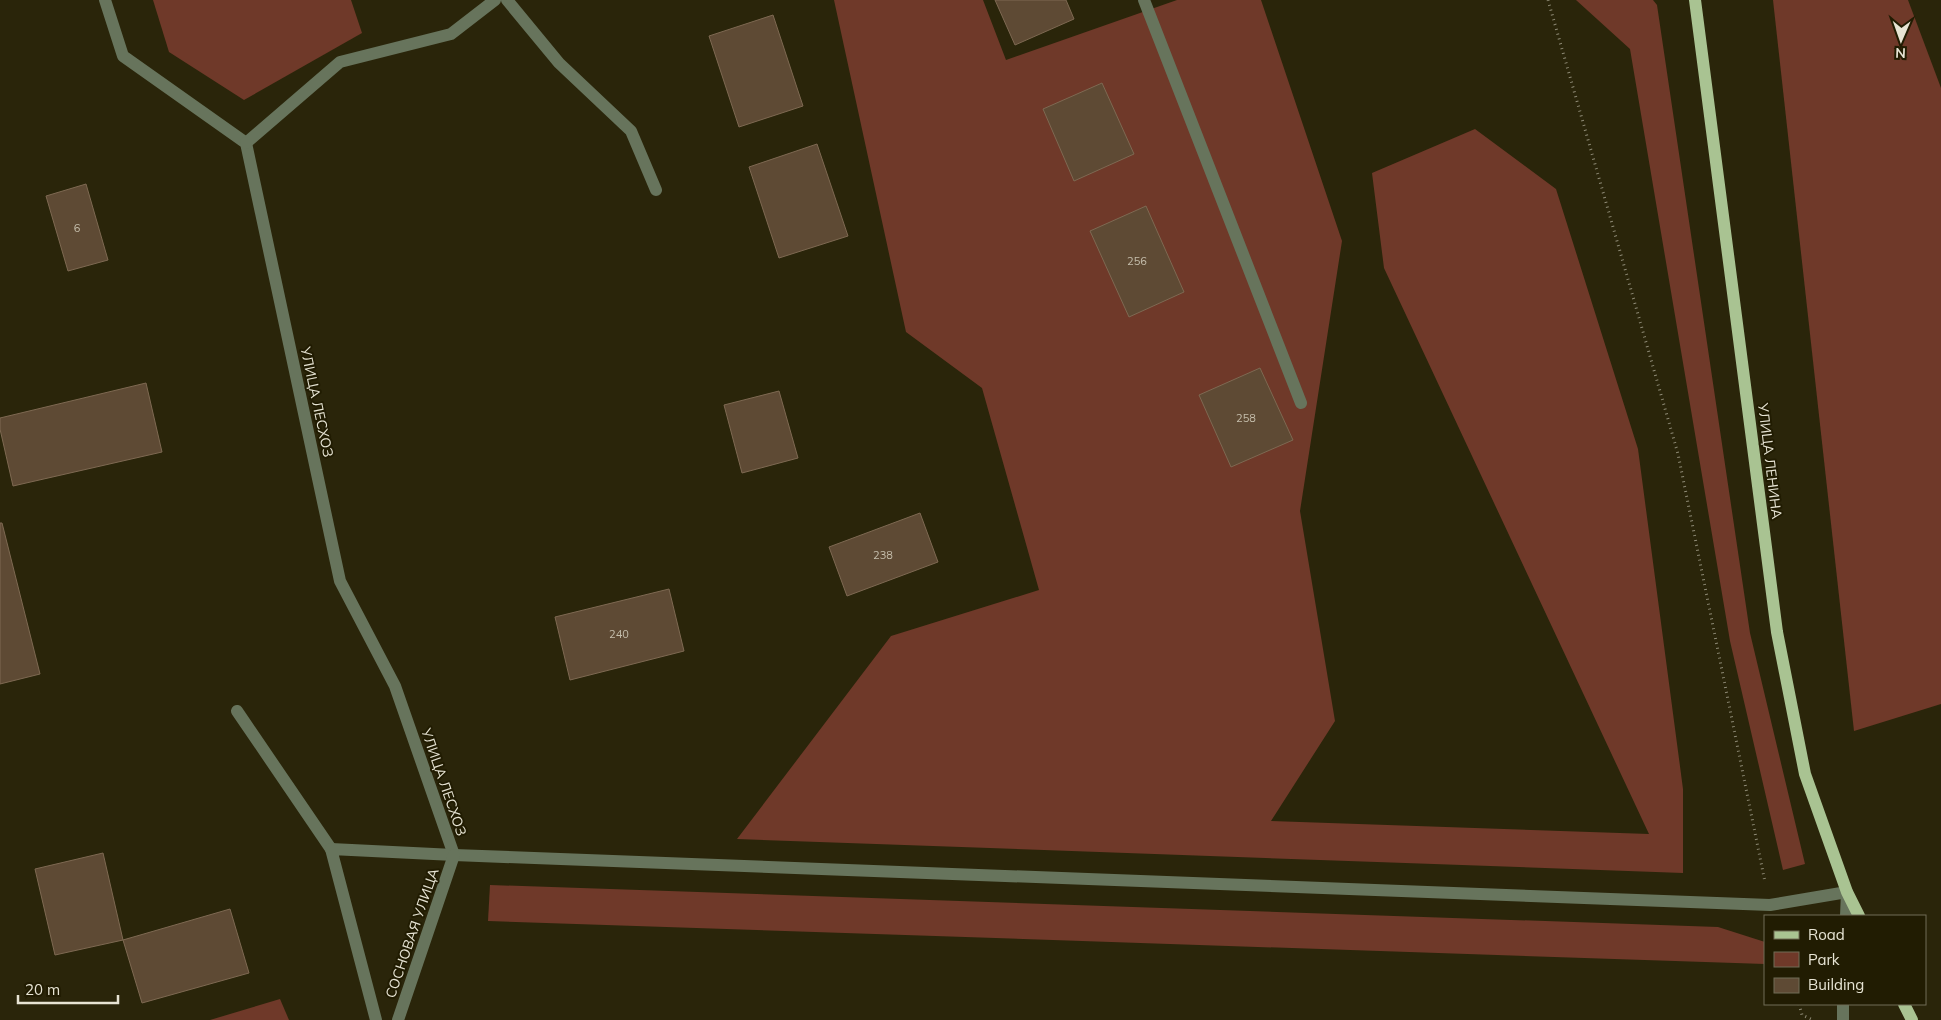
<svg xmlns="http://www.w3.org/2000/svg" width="1941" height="1020" font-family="Mulish,sans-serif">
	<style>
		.green { fill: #6f3929 }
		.building { fill: #5e4a34; stroke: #7e6952 }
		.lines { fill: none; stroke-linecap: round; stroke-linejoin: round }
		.path { stroke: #8e8a75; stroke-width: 3; stroke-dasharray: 1 4; stroke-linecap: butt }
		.minor { stroke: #67745c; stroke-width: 12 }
		.major { stroke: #a9c392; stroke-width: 12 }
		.labels { text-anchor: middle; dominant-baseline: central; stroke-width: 4; stroke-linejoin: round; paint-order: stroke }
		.number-label { font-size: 11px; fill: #c5beac }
		.street-label { font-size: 14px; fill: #e7e4d4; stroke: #211c02 }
	</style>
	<rect width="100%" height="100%" fill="#2a250a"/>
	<g class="green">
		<path d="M 153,0 L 351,0 L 362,33 L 244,100 L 169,52 Z"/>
		<path d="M 834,0 L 983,0 L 1006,60 L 1177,0 L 1261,0 L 1342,241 L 1300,511 L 1335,721 L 1271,821 L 1649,834 L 1384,268 L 1372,173 L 1475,129 L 1556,189 L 1638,449 L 1683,789 L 1683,873 L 737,839 L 891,636 L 1039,590 L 982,388 L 906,332 Z"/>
		<path d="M 1576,0 L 1653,0 L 1657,5 L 1750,633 L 1805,864 L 1783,870 L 1730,641 L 1630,49 Z"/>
		<path d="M 1773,0 L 1908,0 L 1941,88 L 1941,704 L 1854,731 Z"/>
		<path d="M 490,885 L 1718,927 L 1765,942 L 1765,964 L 488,921 Z"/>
		<path d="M 280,999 L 289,1020 L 210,1020 Z"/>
	</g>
	<g class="building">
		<path d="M 995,0 L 1066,0 L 1074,19 L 1015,45 Z"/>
		<path d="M 773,15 L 803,106 L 739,127 L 709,36 Z"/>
		<path d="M 1102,83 L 1134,154 L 1074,181 L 1043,109 Z"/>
		<path d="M 817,144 L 848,236 L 779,258 L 749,167 Z"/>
		<path d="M 86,184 L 108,260 L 68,271 L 46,196 Z"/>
		<path d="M 1146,206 L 1184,292 L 1129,317 L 1090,231 Z"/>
		<path d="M 1260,368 L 1293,440 L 1231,467 L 1199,395 Z"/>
		<path d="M 146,383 L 162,452 L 13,486 L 0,429 L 0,418 Z"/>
		<path d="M 779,391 L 798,458 L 742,473 L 724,405 Z"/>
		<path d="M 920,513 L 938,562 L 847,596 L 829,547 Z"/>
		<path d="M 0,523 L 2,523 L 40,674 L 0,684 Z"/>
		<path d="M 669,589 L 684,651 L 570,680 L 555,617 Z"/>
		<path d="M 103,853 L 123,940 L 55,955 L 35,869 Z"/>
		<path d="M 230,909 L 249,973 L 142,1003 L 123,940 Z"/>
	</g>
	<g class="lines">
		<g class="path">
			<path d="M 1548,0 L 1678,454 L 1765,882"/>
			<path d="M 1799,1004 L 1802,1015 L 1813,1020"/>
		</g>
		<g class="minor">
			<path d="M 105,0 L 123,56 L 246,143 L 340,581 L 395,686 L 454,855"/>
			<path d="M 507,0 L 559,63 L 631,131 L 656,190"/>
			<path d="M 1144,0 L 1301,403"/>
			<path d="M 246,143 L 340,62 L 451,34 L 495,0"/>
			<path d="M 237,711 L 331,849"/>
			<path d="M 376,1020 L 331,849 L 454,855 L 1770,905 L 1847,892 L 1846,916"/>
			<path d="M 398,1020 L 454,855"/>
			<path d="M 1843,1020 L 1843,1004"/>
		</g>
		<g class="major">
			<path d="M 1695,0 L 1777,632 L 1805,774 L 1847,892 L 1859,916"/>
			<path d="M 1904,1004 L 1912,1020"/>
		</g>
	</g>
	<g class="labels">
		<g class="number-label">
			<text x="77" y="228">6</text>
			<text x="1137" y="261">256</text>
			<text x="1246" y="418">258</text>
			<text x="883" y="555">238</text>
			<text x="619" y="634">240</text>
		</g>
		<g class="street-label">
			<text transform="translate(317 402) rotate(78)">УЛИЦА ЛЕСХОЗ</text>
			<text transform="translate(1770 461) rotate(83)">УЛИЦА ЛЕНИНА</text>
			<text transform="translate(444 782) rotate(71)">УЛИЦА ЛЕСХОЗ</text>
			<text transform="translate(412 933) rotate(-71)">СОСНОВАЯ УЛИЦА</text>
		</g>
	</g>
	<rect x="1764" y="915" width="162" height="90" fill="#211c02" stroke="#706c56"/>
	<rect x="1774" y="931" width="25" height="8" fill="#a9c392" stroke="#706c56"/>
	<text x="1808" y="940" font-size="15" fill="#e7e4d4">Road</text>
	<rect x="1774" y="952" width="25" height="15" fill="#6f3929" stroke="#706c56"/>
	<text x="1808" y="965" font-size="15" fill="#e7e4d4">Park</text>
	<rect x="1774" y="978" width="25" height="15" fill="#5e4a34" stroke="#706c56"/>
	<text x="1808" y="990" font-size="15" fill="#e7e4d4">Building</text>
	<g transform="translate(1901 40) rotate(182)" stroke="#211c02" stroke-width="4" paint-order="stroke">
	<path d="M0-4L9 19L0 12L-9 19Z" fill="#e7e4d4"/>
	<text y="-8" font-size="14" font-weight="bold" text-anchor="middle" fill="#e7e4d4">N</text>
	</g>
	<path d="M18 995v8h100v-8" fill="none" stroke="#e7e4d4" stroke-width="2.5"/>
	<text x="25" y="995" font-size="15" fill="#e7e4d4" stroke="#211c02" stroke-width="4" paint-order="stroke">20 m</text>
</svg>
